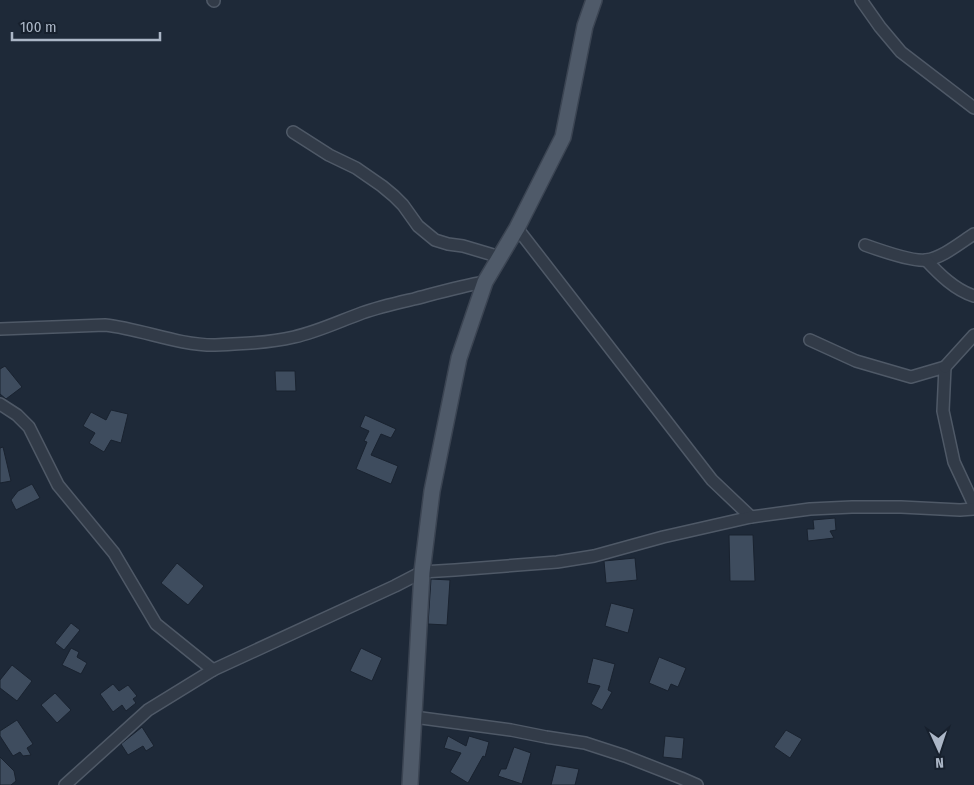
<svg xmlns="http://www.w3.org/2000/svg" width="974" height="785" font-family="'Fira Sans Condensed',sans-serif">
	<style>
		.building { fill: #3e4c5e; stroke: #19222f }
		.lines { fill: none; stroke-linecap: round; stroke-linejoin: round }
		.minor-casing { stroke: #4f5967; stroke-width: 14 }
		.major-casing { stroke: #3b4452; stroke-width: 18 }
		.minor { stroke: #323b48; stroke-width: 11 }
		.major { stroke: #4f5a69; stroke-width: 15 }
	</style>
	<rect width="100%" height="100%" fill="#1e2938"/>
	<g class="building">
		<path d="M 5,366 L 22,387 L 6,399 L 0,394 L 0,369 Z"/>
		<path d="M 275,371 L 295,371 L 296,391 L 276,391 Z"/>
		<path d="M 111,410 L 128,414 L 121,443 L 111,440 L 104,452 L 89,443 L 95,433 L 83,426 L 91,412 L 106,420 Z"/>
		<path d="M 365,415 L 396,429 L 391,438 L 381,434 L 371,455 L 398,466 L 391,484 L 356,469 L 367,442 L 364,441 L 369,431 L 360,427 Z"/>
		<path d="M 3,447 L 11,481 L 0,483 L 0,448 Z"/>
		<path d="M 32,484 L 40,498 L 16,510 L 11,500 L 18,491 Z"/>
		<path d="M 835,518 L 836,530 L 830,531 L 834,538 L 808,541 L 807,529 L 814,529 L 813,520 Z"/>
		<path d="M 729,535 L 753,535 L 755,581 L 730,581 Z"/>
		<path d="M 635,558 L 637,580 L 606,583 L 604,561 Z"/>
		<path d="M 177,563 L 204,586 L 188,605 L 161,583 Z"/>
		<path d="M 431,579 L 450,580 L 447,625 L 428,624 Z"/>
		<path d="M 611,603 L 634,609 L 628,633 L 605,626 Z"/>
		<path d="M 71,623 L 80,630 L 64,650 L 55,643 Z"/>
		<path d="M 71,648 L 79,652 L 77,657 L 87,663 L 81,674 L 62,665 Z"/>
		<path d="M 361,648 L 382,658 L 372,681 L 350,671 Z"/>
		<path d="M 659,657 L 686,668 L 678,687 L 671,684 L 668,691 L 649,683 Z"/>
		<path d="M 593,658 L 615,664 L 608,690 L 612,692 L 602,710 L 591,704 L 600,686 L 587,683 Z"/>
		<path d="M 12,665 L 32,681 L 17,701 L 0,688 L 0,680 Z"/>
		<path d="M 113,684 L 119,691 L 128,685 L 137,696 L 133,699 L 136,703 L 126,711 L 122,705 L 113,712 L 100,694 Z"/>
		<path d="M 55,693 L 71,710 L 57,723 L 41,705 Z"/>
		<path d="M 17,720 L 33,744 L 27,748 L 31,755 L 23,756 L 20,752 L 13,756 L 0,736 L 0,731 Z"/>
		<path d="M 142,727 L 154,746 L 146,751 L 143,746 L 128,755 L 121,744 Z"/>
		<path d="M 786,730 L 802,739 L 790,758 L 774,747 Z"/>
		<path d="M 448,736 L 466,746 L 469,736 L 489,742 L 485,757 L 483,756 L 468,783 L 450,772 L 461,753 L 444,748 Z"/>
		<path d="M 665,736 L 684,738 L 682,759 L 663,757 Z"/>
		<path d="M 514,747 L 531,753 L 522,784 L 498,776 L 501,769 L 506,769 Z"/>
		<path d="M 0,757 L 14,771 L 16,781 L 11,785 L 0,785 Z"/>
		<path d="M 556,765 L 579,769 L 575,785 L 551,785 Z"/>
	</g>
	<g class="lines">
		<defs>
			<g id="minor">
				<path d="M 213,0 L 214,1"/>
				<path d="M 861,0 L 880,27 L 901,52 L 974,108"/>
				<path d="M 293,132 L 329,155 L 356,168 L 382,186 L 394,196 L 403,205 L 418,226 L 435,240 L 448,244 L 463,246 L 500,257"/>
				<path d="M 517,228 L 712,480 L 751,517"/>
				<path d="M 865,245 C 879,250 913,262 926,260 C 942,258 960,243 974,234"/>
				<path d="M 926,260 C 939,274 955,290 974,296"/>
				<path d="M 0,329 L 105,325 C 142,329 177,345 214,345 C 240,344 268,343 294,337 C 317,332 340,321 362,313 C 379,307 397,303 414,299 C 437,293 461,286 485,282"/>
				<path d="M 810,340 L 856,361 L 911,377 L 945,367 L 943,411 L 954,462 L 974,505"/>
				<path d="M 945,367 L 974,335"/>
				<path d="M 0,404 L 17,415 L 29,427 L 58,485 L 114,553 L 156,624 L 213,670"/>
				<path d="M 414,717 L 511,730 L 546,737 L 585,743 L 625,756 L 681,778 L 697,785"/>
				<path d="M 65,785 L 148,710 L 213,670 L 395,586 L 422,572 L 455,570 L 557,562 L 594,556 L 663,537 L 751,517 L 810,509 L 852,507 L 901,507 L 960,510 L 974,509"/>
			</g>
			<path id="major" d="M 410,785 L 422,572 L 432,491 L 459,358 L 485,282 L 517,228 L 563,137 L 585,26 L 594,0"/>
		</defs>
		<use href="#minor" class="minor-casing"/>
		<use href="#major" class="major-casing"/>
		<use href="#minor" class="minor"/>
		<use href="#major" class="major"/>
	</g>
	<g transform="translate(939 750) rotate(177)" stroke="#17202d" stroke-width="4" paint-order="stroke">
	<path d="M0-4L9 19L0 12L-9 19Z" fill="#abb6c6"/>
	<text y="-8" font-size="14" font-weight="bold" text-anchor="middle" fill="#abb6c6">N</text>
	</g>
	<path d="M12 32v8h148v-8" fill="none" stroke="#abb6c6" stroke-width="2.5"/>
	<text x="20" y="32" font-size="15" fill="#abb6c6" stroke="#17202d" stroke-width="4" paint-order="stroke">100 m</text>
</svg>
